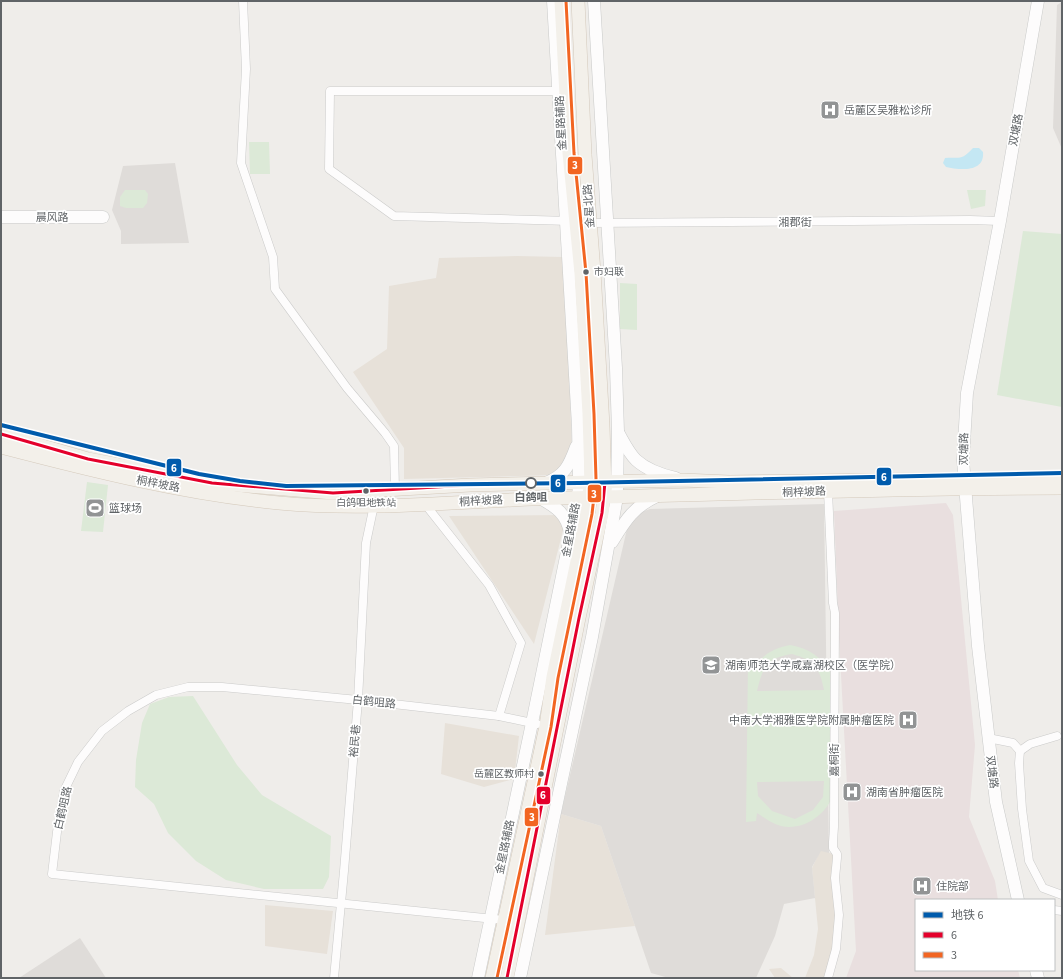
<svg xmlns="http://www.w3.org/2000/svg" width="1063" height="979" font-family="'Source Sans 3','Noto Sans SC',sans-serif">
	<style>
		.commercial { fill: #e7e1d9 }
		.education { fill: #dfdcd9 }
		.medical { fill: #e9dfdf }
		.green { fill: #dce9d7; fill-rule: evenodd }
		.water { fill: #c4e7f3 }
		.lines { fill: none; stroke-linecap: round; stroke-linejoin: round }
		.street-casing { stroke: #cbcbca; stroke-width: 9 }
		.secondary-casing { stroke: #c9cac9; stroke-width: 13 }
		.primary-casing { stroke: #d4c9bb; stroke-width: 14 }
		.street { stroke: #fdfcfc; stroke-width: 8 }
		.secondary { stroke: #fdfcfc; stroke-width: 12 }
		.primary { stroke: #f3f0ea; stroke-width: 13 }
		.bus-1-casing { stroke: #fff; stroke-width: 6 }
		.bus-2-casing { stroke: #fff; stroke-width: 6 }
		.bus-1 { stroke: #e4002b; stroke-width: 3 }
		.bus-2 { stroke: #f26522; stroke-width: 3 }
		.metro-1-casing { stroke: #fff; stroke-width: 7 }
		.metro-1 { stroke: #005bac; stroke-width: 4 }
		.bus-dot { fill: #606467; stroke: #fff; stroke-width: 1.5 }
		.stop-dot { fill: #fff; stroke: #606467; stroke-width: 2 }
		.labels { text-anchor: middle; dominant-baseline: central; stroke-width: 3.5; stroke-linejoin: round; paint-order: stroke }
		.bus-label { font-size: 10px; fill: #606467; stroke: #fff; text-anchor: start }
		.poi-label { font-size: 11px; fill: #606467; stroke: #fff; text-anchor: start }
		.street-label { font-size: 11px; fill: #606467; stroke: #fff }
		.stop-label { font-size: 11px; font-weight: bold; fill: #606467; stroke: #fff }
		.line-badge { stroke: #fff; stroke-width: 1.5 }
		.badge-label { font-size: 11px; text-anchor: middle; font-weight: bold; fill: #fff }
	</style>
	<rect width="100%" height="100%" fill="#efedea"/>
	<g class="commercial">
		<path d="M 517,256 L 563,257 L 567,310 L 572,451 L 556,475 L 404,479 L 404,448 L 353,372 L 387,349 L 389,286 L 436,278 L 439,258 Z"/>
		<path d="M 567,515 L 534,644 L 449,516 Z"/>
		<path d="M 445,723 L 519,736 L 514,779 L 484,787 L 441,774 Z"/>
		<path d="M 561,814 L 601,826 L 635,926 L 545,935 Z"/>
		<path d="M 821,849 L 837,856 L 838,910 L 828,978 L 805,978 L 814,955 L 818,929 L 812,868 Z"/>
		<path d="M 265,905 L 333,911 L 327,954 L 265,946 Z"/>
		<path d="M 781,968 L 793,978 L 775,978 L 769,969 Z"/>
	</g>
	<g class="education">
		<path d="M 1062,2 L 1062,149 L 1053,128 L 1057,5 Z"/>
		<path d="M 175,163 L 189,243 L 121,244 L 121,231 L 112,210 L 123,166 Z"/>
		<path d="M 824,504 L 829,853 L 821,851 L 812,867 L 815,898 L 784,904 L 775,936 L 756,978 L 669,978 L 651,973 L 601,826 L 561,814 L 630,516 L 650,509 Z"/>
		<path d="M 80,938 L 106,978 L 19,978 Z"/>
	</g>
	<path class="medical" d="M 946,503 L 953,515 L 975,745 L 969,817 L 995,881 L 998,900 L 916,900 L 916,970 L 1018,970 L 1020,978 L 846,978 L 856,951 L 839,638 L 834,511 Z"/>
	<g class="green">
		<path d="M 249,142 L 269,142 L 270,174 L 250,174 Z"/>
		<path d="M 125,190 L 145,190 L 148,194 L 147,203 L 143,208 L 126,208 L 120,206 L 120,197 Z"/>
		<path d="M 967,190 L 986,190 L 985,206 L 971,209 Z"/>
		<path d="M 1023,231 L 1062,234 L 1062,407 L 997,395 Z"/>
		<path d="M 620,283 L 637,284 L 637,330 L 620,329 Z"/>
		<path d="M 87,482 L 108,485 L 103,532 L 81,531 Z"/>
		<path d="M 790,645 C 809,648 821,657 832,673 L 832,798 C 824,816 802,831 781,826 C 772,824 765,818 757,813 L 756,821 L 746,822 L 748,663 L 758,662 C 767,652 776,648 790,645 ZM 792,654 C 814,660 820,668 824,690 L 757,691 C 763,667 766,658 792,654 ZM 824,781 L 823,797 L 813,810 L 795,819 L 772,811 L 758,796 L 757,782 Z"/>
		<path d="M 193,696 L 237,765 L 262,795 L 331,836 L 329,877 L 323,889 L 264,889 L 226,880 L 196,861 L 168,833 L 154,804 L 135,787 L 136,760 L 142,723 L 150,704 L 169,697 Z"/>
	</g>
	<path class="water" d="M 973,148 L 979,148 L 983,152 C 985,173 959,170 946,167 L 943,163 L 945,158 C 961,157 961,161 973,148 Z"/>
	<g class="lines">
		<defs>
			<g id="street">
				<path d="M 243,1 L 246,69 L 241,163 L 273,257 L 275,289 L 347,388 L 385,433 L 394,446 L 395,490"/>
				<path d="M 563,91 L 330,91 L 329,169 L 394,216 L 570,221"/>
				<path d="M 590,223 L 970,220 L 1000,221"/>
				<path d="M 828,491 L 833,603 L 835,613 L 834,827 L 833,842 L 833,848 L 837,854 L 837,858 L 835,878 L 839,915 L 836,949 L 828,978"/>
				<path d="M 425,504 L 489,585 L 521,643 L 499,716"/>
				<path d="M 988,738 L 1013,743 L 1020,751 L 1019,763 L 1022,809 L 1029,861 L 1043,888 L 1062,895"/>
				<path d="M 1020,751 L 1030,744 L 1057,736"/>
				<path d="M 1054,910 L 1062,911"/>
				<path d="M 504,920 L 52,874 L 57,832 L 64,791 L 78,762 L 102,731 L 128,711 L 156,695 L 188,687 L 222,687 L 358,700 L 499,716 L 537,724"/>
				<path d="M 334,978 L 344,871 L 358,700 L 366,543 L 374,505"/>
			</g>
			<g id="secondary">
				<path d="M 1,217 L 103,217"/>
				<path d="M 619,434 C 624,443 629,453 636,460 C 647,470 662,475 676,478"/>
				<path d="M 546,483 C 565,475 569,466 576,447"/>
				<path d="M 540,498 C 556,507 567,514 570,533"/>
				<path d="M 612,542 C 625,521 633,507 657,496"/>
				<path d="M 1018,900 L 996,802 L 978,646 L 963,460 L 967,393 L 1000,221 L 1038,1"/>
				<path d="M 1036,970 L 1038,978"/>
				<path d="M 478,978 L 532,723 L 578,498 L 579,483 L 578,426 L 553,1"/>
				<path d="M 520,978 L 592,637 L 617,497 L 618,432 L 616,368 L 594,1"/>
			</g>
			<g id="primary">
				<path d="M 1,434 L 88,459 L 212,483 L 333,493 L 470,485 L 683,480 L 729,482 L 1062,478"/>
				<path d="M 1,447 C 93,471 185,494 279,503 C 374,512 469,500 563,498 C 730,494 896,488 1062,488"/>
				<path d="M 492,978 L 546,726 L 553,677 L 587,513 L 591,478 L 589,414 L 581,273 L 569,153 L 561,1"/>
				<path d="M 507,978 L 579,618 L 602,513 L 605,488 L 603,426 L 594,272 L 585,155 L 578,1"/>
			</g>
		</defs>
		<use href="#street" class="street-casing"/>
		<use href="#secondary" class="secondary-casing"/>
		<use href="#primary" class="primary-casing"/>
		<use href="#street" class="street"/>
		<use href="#secondary" class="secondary"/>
		<use href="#primary" class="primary"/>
		<defs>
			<path id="bus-1" d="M 1,434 L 88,459 L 212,483 L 333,493 L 470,485 L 605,482 L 602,513 L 579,618 L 507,978"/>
			<path id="bus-2" d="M 497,978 L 551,727 L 558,678 L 592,514 L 596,479 L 594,414 L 586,273 L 574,153 L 566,1"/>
		</defs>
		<use href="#bus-1" class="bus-1-casing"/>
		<use href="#bus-2" class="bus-2-casing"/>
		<use href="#bus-1" class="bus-1"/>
		<use href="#bus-2" class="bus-2"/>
		<defs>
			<path id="metro-1" d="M 1,425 L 199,474 L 240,481 L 286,486 L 579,483 L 1062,473"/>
		</defs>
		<use href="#metro-1" class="metro-1-casing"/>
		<use href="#metro-1" class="metro-1"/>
	</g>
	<defs>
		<symbol id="hospital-square" viewBox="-11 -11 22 22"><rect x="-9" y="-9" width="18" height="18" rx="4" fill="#929495" stroke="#fff"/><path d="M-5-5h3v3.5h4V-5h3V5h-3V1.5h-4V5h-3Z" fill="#fff"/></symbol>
		<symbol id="stadium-square" viewBox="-11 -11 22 22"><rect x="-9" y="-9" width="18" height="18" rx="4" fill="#929495" stroke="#fff"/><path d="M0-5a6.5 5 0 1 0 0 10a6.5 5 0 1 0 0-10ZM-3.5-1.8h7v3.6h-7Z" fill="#fff"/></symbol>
		<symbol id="university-square" viewBox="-11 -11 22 22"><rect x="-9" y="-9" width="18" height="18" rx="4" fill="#929495" stroke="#fff"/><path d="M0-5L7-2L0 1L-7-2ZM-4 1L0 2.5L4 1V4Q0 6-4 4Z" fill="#fff"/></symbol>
	</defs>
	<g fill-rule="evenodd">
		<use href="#hospital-square" x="819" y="99" width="22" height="22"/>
		<use href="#stadium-square" x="84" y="497" width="22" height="22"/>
		<use href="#university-square" x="700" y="654" width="22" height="22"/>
		<use href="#hospital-square" x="897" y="709" width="22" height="22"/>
		<use href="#hospital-square" x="841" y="781" width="22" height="22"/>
		<use href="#hospital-square" x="911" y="875" width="22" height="22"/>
	</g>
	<g class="bus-dot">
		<circle cx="586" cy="272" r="3.5"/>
		<circle cx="366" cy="491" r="3.5"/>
		<circle cx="541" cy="774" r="3.5"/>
	</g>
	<circle class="stop-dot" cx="531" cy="483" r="5"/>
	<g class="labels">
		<g class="bus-label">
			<text x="594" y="272">市妇联</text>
			<text x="366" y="503" text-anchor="middle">白鸽咀地铁站</text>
			<text x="534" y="774" text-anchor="end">岳麓区教师村</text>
		</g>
		<g class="poi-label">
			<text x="844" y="110">岳麓区吴雅松诊所</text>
			<text x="109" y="508">篮球场</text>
			<text x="725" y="665">湖南师范大学咸嘉湖校区（医学院）</text>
			<text x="894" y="720" text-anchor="end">中南大学湘雅医学院附属肿瘤医院</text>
			<text x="866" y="792">湖南省肿瘤医院</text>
			<text x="936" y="886">住院部</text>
		</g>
		<g class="street-label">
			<text transform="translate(561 123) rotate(-93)">金星路辅路</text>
			<text transform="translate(1016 130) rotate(-80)">双塘路</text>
			<text transform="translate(589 206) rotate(-94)">金星北路</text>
			<text x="52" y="217">晨风路</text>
			<text x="795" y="222">湘郡街</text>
			<text transform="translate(964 449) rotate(-89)">双塘路</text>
			<text transform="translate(158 484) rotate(11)">桐梓坡路</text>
			<text transform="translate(804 492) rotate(-2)">桐梓坡路</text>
			<text transform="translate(481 501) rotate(-3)">桐梓坡路</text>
			<text transform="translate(571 530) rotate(-79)">金星路辅路</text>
			<text transform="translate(374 702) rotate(6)">白鹤咀路</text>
			<text transform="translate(355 741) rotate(-85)">裕民巷</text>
			<text transform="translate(834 760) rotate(-90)">嘉桐街</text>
			<text transform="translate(992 772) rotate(83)">双塘路</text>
			<text transform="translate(63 808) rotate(-77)">白鹤咀路</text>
			<text transform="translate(505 847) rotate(-78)">金星路辅路</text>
		</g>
		<g class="stop-label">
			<text x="531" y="497">白鸽咀</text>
		</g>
	</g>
	<g class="line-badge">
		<rect x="567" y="156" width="16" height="19" rx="4" fill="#f26522"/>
		<rect x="166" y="458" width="16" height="19" rx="4" fill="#005bac"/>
		<rect x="876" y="467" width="16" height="19" rx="4" fill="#005bac"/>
		<rect x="550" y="474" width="16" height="19" rx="4" fill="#005bac"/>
		<rect x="587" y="484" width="15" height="19" rx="4" fill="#f26522"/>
		<rect x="536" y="786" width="15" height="19" rx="4" fill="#e4002b"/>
		<rect x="524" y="807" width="15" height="20" rx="4" fill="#f26522"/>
	</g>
	<g class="badge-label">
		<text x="575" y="169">3</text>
		<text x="174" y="472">6</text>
		<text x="884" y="481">6</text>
		<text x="558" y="487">6</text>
		<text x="594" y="498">3</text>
		<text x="543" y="799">6</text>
		<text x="532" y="821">3</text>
	</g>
	<rect width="1063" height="979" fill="none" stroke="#606467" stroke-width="4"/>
	<rect x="915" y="899" width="140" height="72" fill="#ffffff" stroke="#bfc1c2"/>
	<rect x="923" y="912" width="20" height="6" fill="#005bac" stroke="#bfc1c2"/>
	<text x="951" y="919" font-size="12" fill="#606467">地铁 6</text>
	<rect x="923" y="932" width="20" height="6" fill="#e4002b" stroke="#bfc1c2"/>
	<text x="951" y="939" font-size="12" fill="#606467">6</text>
	<rect x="923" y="952" width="20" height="6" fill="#f26522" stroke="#bfc1c2"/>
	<text x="951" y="959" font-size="12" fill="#606467">3</text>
</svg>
